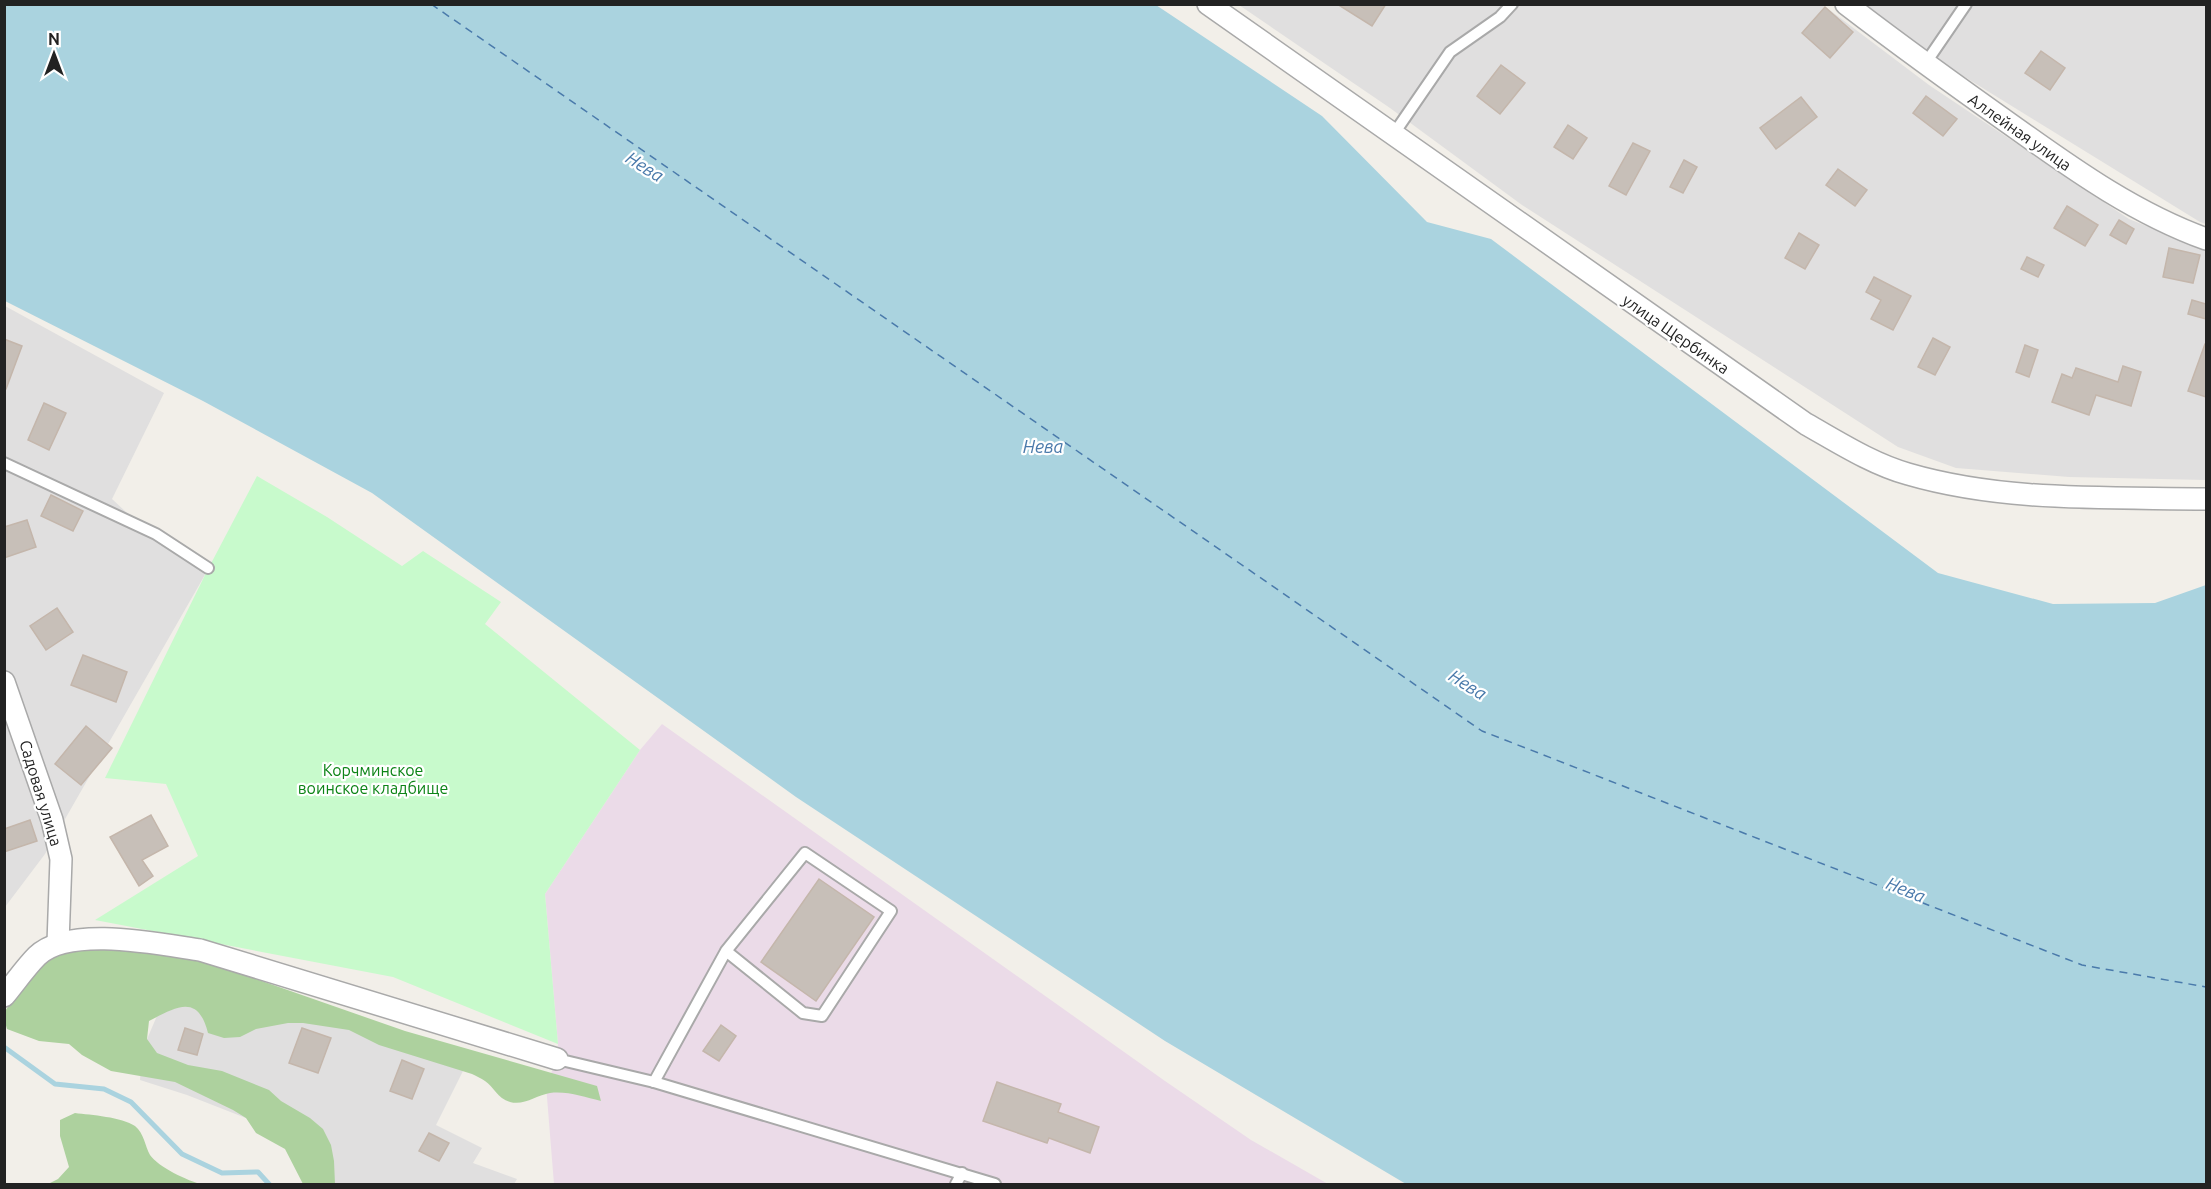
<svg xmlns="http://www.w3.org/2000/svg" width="2211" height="1189" font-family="Ubuntu,sans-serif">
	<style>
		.residential { fill: #e0dfdf }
		.industrial { fill: #ebdbe8 }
		.forest { fill: #add19e }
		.park { fill: #c8facc }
		.water { fill: #aad3df }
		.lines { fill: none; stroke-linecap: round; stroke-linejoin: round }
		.stream { stroke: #aad3df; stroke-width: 5 }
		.ferry { stroke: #4a7aab; stroke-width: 1.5; stroke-dasharray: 8 6; stroke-linecap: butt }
		.building { fill: #c7bfb8; stroke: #c4b6ab; stroke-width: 1.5 }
		.lane-casing { stroke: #a9a9a9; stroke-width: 14 }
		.street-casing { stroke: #a9a9a9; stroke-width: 24 }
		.lane { stroke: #fff; stroke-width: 10 }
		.street { stroke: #fff; stroke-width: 21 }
		.labels { text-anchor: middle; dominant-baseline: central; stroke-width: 4.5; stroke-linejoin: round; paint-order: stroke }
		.street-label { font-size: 16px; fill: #222; stroke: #fff }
		.park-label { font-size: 16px; fill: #0c8416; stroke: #fff }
		.water-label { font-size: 18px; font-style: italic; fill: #4a7aab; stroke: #fff }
	</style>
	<rect width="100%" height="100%" fill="#f2efe9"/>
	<g class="residential">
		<path d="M 1239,5 L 1823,5 L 1929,85 L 2129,219 L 2206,250 L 2206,480 L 2069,477 L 1956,468 L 1898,447 L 1522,205 L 1390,108 Z"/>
		<path d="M 1866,5 L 2206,5 L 2206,224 L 2200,222 L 1947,66 Z"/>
		<path d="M 5,306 L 164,393 L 112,499 L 156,540 L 206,573 L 45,854 L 5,907 Z"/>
		<path d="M 226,973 L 466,1065 L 436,1125 L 482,1148 L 473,1163 L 517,1179 L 514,1184 L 323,1184 L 279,1131 L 187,1095 L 140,1080 L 142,1051 L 162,1004 Z"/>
	</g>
	<path class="industrial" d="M 662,724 L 1165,1081 L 1251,1140 L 1328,1184 L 554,1184 L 546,1085 L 557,1059 L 558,1044 L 545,894 L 640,750 Z"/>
	<g class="forest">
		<path d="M 140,949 L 190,956 L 405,1031 L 597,1086 L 601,1101 C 584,1097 568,1091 550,1093 C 537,1095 524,1106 510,1102 C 497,1098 494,1087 485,1081 C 481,1078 476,1076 472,1074 L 379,1045 L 349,1030 L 303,1023 L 288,1023 L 256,1029 L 240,1037 L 224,1038 L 208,1033 C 198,993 176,1007 149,1021 L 147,1039 L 157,1053 L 188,1065 L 222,1071 L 269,1090 L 281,1101 L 310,1118 L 323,1129 L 331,1145 L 334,1161 L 335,1184 L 303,1184 L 285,1149 L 256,1133 L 246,1118 L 233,1110 L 175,1082 L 111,1071 L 82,1055 L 69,1044 L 39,1041 L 7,1029 L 5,1022 L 5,1011 L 40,962 L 71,950 Z"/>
		<path d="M 75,1113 C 91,1115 122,1117 135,1126 C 144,1133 145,1146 150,1155 C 157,1166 189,1182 202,1184 L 48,1184 L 58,1179 L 69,1167 L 60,1136 L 60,1120 Z"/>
	</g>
	<path class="park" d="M 257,476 L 327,517 L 402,566 L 423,551 L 501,602 L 485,624 L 640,750 L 545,894 L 558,1044 L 393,977 L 95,920 L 198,856 L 166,784 L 105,778 L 206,573 Z"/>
	<path class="water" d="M 4,5 L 1156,5 L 1322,116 L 1427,222 L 1491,239 L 1938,573 L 2053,604 L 2155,603 L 2206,585 L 2206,1184 L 1406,1184 L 1165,1041 L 796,797 L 372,493 L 203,401 L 5,301 Z"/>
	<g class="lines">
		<path class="stream" d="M 4,1047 L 55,1084 L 104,1089 L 131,1102 L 182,1154 L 222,1173 L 258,1172 L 269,1184"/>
		<path class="ferry" d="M 431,4 L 1482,731 L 2082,965 L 2206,987"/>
	</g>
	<g class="building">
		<path d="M 1337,4 L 1386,4 L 1372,26 Z"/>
		<path d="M 1825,7 L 1853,32 L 1830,58 L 1802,33 Z"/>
		<path d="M 2041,51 L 2065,68 L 2050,90 L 2025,73 Z"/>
		<path d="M 1501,65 L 1525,83 L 1500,114 L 1477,96 Z"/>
		<path d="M 1926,96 L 1957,119 L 1943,136 L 1913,113 Z"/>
		<path d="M 1801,97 L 1817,117 L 1776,149 L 1760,128 Z"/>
		<path d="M 1568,125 L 1587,138 L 1573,159 L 1554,147 Z"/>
		<path d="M 1633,143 L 1650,151 L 1626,195 L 1609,186 Z"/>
		<path d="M 1684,160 L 1697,167 L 1683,193 L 1670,187 Z"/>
		<path d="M 1838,169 L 1867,190 L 1855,206 L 1826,185 Z"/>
		<path d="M 2067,206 L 2098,225 L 2085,246 L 2054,228 Z"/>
		<path d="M 2119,220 L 2134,229 L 2126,244 L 2110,235 Z"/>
		<path d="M 1799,233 L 1819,245 L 1805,269 L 1785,258 Z"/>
		<path d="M 2169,248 L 2200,255 L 2193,283 L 2163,277 Z"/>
		<path d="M 2027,257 L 2044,265 L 2038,277 L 2021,269 Z"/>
		<path d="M 1874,277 L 1911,296 L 1893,330 L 1871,319 L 1881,300 L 1866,292 Z"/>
		<path d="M 2192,300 L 2206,304 L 2206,319 L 2188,314 Z"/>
		<path d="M 1933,338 L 1950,347 L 1935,375 L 1918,367 Z"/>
		<path d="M 4,339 L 22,346 L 6,389 L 4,389 Z"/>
		<path d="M 2205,344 L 2206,344 L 2206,397 L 2188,391 Z"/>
		<path d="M 2025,345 L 2038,350 L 2029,377 L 2016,372 Z"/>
		<path d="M 2123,366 L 2141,372 L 2131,406 L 2096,395 L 2089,415 L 2052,402 L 2062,374 L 2072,378 L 2076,368 L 2118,382 Z"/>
		<path d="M 44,403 L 66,413 L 49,450 L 28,440 Z"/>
		<path d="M 51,495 L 83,511 L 73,531 L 41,516 Z"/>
		<path d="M 27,520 L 36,547 L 4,558 L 4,527 Z"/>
		<path d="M 57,608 L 73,632 L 46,650 L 30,626 Z"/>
		<path d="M 83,655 L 127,672 L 116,702 L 71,685 Z"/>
		<path d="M 86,726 L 112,748 L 81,785 L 55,764 Z"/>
		<path d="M 151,815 L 168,846 L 142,860 L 153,876 L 139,886 L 110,837 Z"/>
		<path d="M 30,820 L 37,841 L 4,852 L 4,829 Z"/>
		<path d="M 819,879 L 874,917 L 816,1001 L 761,962 Z"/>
		<path d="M 721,1025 L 736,1036 L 719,1061 L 703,1051 Z"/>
		<path d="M 185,1028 L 203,1034 L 197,1055 L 178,1050 Z"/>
		<path d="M 302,1028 L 331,1038 L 318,1073 L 289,1063 Z"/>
		<path d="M 402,1060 L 424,1069 L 412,1099 L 390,1091 Z"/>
		<path d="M 997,1082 L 1061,1104 L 1058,1112 L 1099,1127 L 1090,1153 L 1049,1138 L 1047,1143 L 983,1121 Z"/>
		<path d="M 429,1133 L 449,1143 L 439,1161 L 419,1151 Z"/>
	</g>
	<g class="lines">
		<defs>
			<g id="lane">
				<path d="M 1925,64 L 1966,4"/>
				<path d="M 1393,135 L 1450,52 L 1500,17 L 1512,4"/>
				<path d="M 4,463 L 156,534 L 208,568"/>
				<path d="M 557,1059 L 654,1082 L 995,1184"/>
				<path d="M 654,1082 L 726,951 L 805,853 L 891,911 L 822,1016 L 803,1013 L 726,951"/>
				<path d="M 956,1184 L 962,1173"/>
			</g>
			<g id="street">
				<path d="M 1208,4 L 1806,424 C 1838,442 1872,464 1908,474 C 2004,502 2107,497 2206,499"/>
				<path d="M 1846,4 C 1902,47 1959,88 2017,129 C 2077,172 2137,214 2206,239"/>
				<path d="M 4,682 L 52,820 L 61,859 L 58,943"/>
				<path d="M 4,996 C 15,983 25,968 37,956 C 69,925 159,944 200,950 L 557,1059"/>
			</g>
		</defs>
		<use href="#lane" class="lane-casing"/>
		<use href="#street" class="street-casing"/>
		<use href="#lane" class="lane"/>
		<use href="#street" class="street"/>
	</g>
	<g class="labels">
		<g class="street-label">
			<text transform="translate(2020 132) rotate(35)">Аллейная улица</text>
			<text transform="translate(1676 334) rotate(35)">улица Щербинка</text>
			<text transform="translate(41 793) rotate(73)">Садовая улица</text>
		</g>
		<g class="park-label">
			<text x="373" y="770">Корчминское<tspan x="373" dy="18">воинское кладбище</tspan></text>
		</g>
		<g class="water-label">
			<text transform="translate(645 166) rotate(32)">Нева</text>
			<text x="1043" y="446">Нева</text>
			<text transform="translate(1468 684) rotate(32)">Нева</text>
			<text transform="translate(1906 889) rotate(22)">Нева</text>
		</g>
	</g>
	<rect width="2211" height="1189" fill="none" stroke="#222222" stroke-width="12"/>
	<g transform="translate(54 54)" stroke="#ffffff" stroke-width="4.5" paint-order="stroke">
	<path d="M0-4.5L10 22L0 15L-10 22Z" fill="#222222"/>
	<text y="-9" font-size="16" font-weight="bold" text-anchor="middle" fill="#222222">N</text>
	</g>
</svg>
